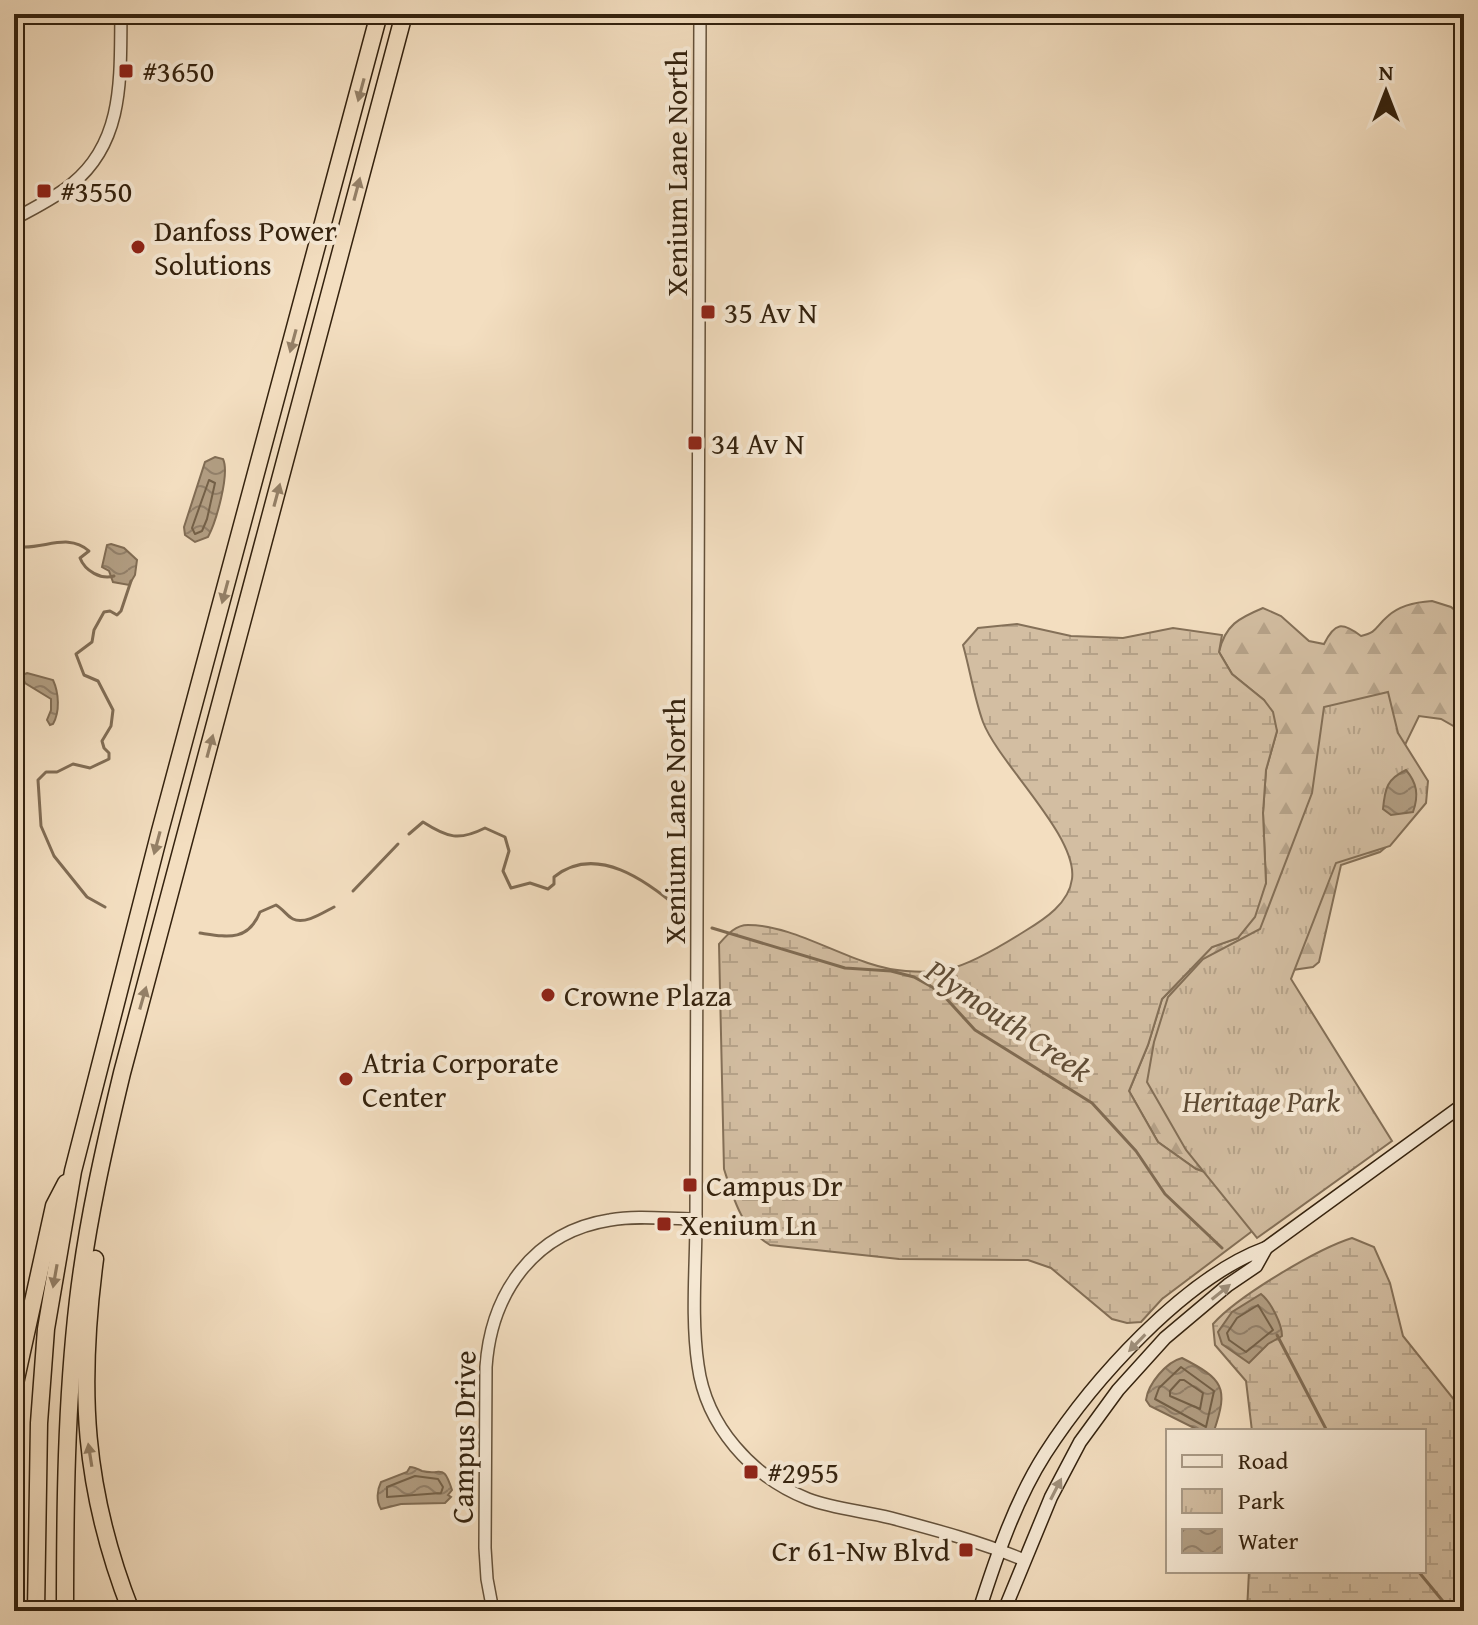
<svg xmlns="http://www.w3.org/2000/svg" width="1478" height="1625" font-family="'Gentium Book Plus',serif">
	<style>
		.forest { fill: url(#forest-firs); stroke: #847058; stroke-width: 2 }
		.wetland { fill: url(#wetland-marsh); stroke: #847058; stroke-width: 2 }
		.park { fill: url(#park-tufts); stroke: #847058; stroke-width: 2 }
		.water { fill: url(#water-waves); stroke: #806c54; stroke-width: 2 }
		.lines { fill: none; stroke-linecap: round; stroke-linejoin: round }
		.shore { stroke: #736048; stroke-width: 2 }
		.stream { stroke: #806c54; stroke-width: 3 }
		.tertiary-casing { stroke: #64513a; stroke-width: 14 }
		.secondary-casing { stroke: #34220e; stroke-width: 15 }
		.motorway-casing { stroke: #34220e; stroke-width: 19 }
		.tertiary { stroke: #f7ead6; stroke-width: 11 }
		.secondary { stroke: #f7ead6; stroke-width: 12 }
		.motorway { stroke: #f3dec0; stroke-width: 16 }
		.oneway { fill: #948067 }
		.oneway2 { fill: #9f907c }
		.poi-dot { fill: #8f2418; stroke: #f7ead6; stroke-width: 3 }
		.labels { text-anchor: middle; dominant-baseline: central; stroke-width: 8; stroke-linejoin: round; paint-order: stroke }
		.poi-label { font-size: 30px; fill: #34220e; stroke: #f7ead6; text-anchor: start }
		.street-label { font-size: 30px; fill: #34220e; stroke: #f7ead6 }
		.park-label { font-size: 30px; font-style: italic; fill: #5c4933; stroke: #f7ead6 }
		.water-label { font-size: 32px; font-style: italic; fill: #604d37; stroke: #f7ead6 }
	</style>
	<defs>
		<pattern id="forest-firs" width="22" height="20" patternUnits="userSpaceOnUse" patternTransform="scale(2)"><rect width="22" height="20" fill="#d3bea2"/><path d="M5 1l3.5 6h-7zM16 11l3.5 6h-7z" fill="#b6a38a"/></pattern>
		<pattern id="wetland-marsh" width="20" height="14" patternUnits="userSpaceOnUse" patternTransform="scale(2)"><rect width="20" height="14" fill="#d3bea2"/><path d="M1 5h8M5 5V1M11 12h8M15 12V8" fill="none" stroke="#b6a38a"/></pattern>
		<pattern id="park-tufts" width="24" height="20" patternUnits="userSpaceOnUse" patternTransform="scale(2)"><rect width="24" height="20" fill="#d3bea2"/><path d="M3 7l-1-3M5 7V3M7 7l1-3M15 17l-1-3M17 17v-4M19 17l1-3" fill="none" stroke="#b6a38a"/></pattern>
		<pattern id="water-waves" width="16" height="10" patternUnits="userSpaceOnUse" patternTransform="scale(2)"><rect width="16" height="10" fill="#b29e83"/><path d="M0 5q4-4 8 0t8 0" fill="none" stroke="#92806a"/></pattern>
	</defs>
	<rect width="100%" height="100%" fill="#f3dec0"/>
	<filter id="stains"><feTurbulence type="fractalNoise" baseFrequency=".0025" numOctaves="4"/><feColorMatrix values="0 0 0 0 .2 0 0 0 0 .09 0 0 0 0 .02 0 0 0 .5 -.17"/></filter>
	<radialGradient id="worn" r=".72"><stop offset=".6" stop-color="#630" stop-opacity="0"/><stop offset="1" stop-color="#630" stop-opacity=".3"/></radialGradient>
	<path class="forest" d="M 1432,601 L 1451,607 L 1464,618 L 1464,732 L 1441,719 L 1419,716 L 1402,751 L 1386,847 L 1380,852 L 1341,865 L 1319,962 L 1313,967 L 1286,971 L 1223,1178 L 1196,1169 L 1158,1142 L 1129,1091 L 1148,1045 L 1162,999 L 1212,947 L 1238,938 L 1266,883 L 1263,813 L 1266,770 L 1277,731 L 1264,700 L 1232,674 L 1219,652 C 1225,625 1239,618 1263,608 L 1281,616 L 1309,641 L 1324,644 C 1335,622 1342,622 1361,636 C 1378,632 1375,627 1388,616 C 1400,605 1416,602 1432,601 Z"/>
	<g class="wetland">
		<path d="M 1017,624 L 1071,636 L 1123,638 L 1173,628 L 1222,635 L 1219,652 L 1232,674 L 1264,700 L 1273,712 L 1277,731 L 1266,770 L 1263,813 L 1266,883 L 1255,917 L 1238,938 L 1212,947 L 1162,999 L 1148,1045 L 1129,1091 L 1158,1142 L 1196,1169 L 1223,1178 L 1252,1216 L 1251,1232 L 1162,1299 L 1141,1322 L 1127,1323 L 1112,1319 L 1051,1268 L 1028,1260 L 899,1259 L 770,1245 C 741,1228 734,1200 724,1169 L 719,944 C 727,935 735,925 748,925 C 799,925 854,968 906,971 C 919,972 937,972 949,969 C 970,964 1006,943 1025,931 C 1045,919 1069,903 1072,879 C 1078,836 999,764 983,722 C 974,697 970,670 963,645 L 978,628 Z"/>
		<path d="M 1352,1238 L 1374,1247 L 1390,1283 L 1403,1336 L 1464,1412 L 1464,1611 L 1247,1611 L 1249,1571 L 1424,1571 L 1424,1431 L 1252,1431 L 1246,1381 L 1215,1345 L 1213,1324 C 1238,1296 1317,1249 1352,1238 Z"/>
	</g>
	<path class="park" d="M 1388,692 L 1398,733 L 1428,781 L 1426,803 L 1390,846 L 1336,863 L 1291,979 L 1392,1141 L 1257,1238 L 1186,1150 L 1147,1082 L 1154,1042 L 1168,997 L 1203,959 L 1260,929 L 1312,793 L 1324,707 Z"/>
	<g class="water">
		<path d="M 215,457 L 223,459 C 230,474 216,522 208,537 L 195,542 L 185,535 L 184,527 L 205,462 Z"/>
		<path d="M 111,544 L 124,548 L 137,560 L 135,575 L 129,585 L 113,582 L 109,571 L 102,567 L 107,545 Z"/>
		<path d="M 27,673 L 53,680 C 59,693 60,712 53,724 L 50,725 L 47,720 L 51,710 L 51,699 L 25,683 L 22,675 Z"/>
		<path d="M 1406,770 C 1417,783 1419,795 1413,812 L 1391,815 L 1383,809 C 1385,788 1387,779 1406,770 Z"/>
		<path d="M 1261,1294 C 1271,1302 1282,1324 1282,1336 L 1268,1344 L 1249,1363 L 1222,1344 L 1218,1332 L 1232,1312 Z"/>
		<path d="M 1182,1358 C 1223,1379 1229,1387 1214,1431 L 1200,1431 L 1150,1406 L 1146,1400 C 1148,1384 1166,1362 1182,1358 Z"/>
		<path d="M 410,1467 C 414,1467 418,1469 422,1471 C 442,1476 443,1462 452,1490 L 448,1495 L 451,1497 L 445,1503 L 401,1504 L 381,1509 C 376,1501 377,1490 381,1482 L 407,1472 Z"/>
	</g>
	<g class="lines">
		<g class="shore">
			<path d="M 209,480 L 215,483 L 207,519 L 202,531 L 195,534 L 192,528 Z"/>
			<path d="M 1258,1305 L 1273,1330 L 1246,1352 L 1229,1340 L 1227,1333 L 1237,1318 Z"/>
			<path d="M 1181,1367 L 1214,1391 L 1206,1427 L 1155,1399 L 1159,1388 Z"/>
			<path d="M 1180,1380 L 1184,1380 L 1203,1393 L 1200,1409 L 1170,1396 L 1170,1391 Z"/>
			<path d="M 415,1476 L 438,1479 L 443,1487 L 441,1493 L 387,1497 L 387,1487 Z"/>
		</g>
		<g class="stream">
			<path d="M 14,539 L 23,547 C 46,548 69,533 89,551 L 80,558 C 85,571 101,580 114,576"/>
			<path d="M 409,834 L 423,822 C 448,838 459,841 485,828 L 505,837 L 509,851 L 503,871 L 511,888 L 530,883 L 548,889 L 554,884 L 554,877 C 596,843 647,881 681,910"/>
			<path d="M 353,891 L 398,844"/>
			<path d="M 105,907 L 87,897 L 54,856 L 41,826 L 38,780 L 46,772 L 57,772 L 73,764 L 90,768 L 109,759 L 109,753 L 104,748 L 102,741 L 111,726 L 113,710 L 98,681 L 84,675 L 76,654 L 92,642 L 94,630 L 104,612 L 110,611 L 117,615 L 121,611 L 131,581"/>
			<path d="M 712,928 L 845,968 L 891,971 L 914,977 L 932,987 L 943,995 L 975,1030 L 1092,1103 L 1136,1151 L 1165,1194 L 1222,1248"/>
			<path d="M 200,933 C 227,937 248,942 260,912 L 276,905 C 283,909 287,916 293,919 C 305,925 324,912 334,907"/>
			<path d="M 1277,1335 L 1327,1431"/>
			<path d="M 1418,1571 L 1451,1611"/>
		</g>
		<defs>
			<g id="tertiary">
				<path d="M 700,14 L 696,1219 C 696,1267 691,1317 698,1365 C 706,1426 752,1477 808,1499 C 835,1509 864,1511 891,1518 C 936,1530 981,1542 1024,1560"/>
				<path d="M 14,219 C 34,208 55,198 72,184 C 125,141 120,76 121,14"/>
				<path d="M 493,1611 L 487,1579 L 485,1548 L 486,1367 C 491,1294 533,1232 610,1220 C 637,1215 668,1219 696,1219"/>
			</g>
			<g id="secondary">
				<path d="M 979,1611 C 996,1558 1015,1501 1045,1454 C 1092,1381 1184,1278 1266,1248 L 1464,1104"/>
				<path d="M 1004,1611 L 1051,1497 L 1080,1442 L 1118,1390 L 1165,1338 L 1228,1285 L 1256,1266 L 1266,1248"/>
			</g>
			<g id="motorway">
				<path d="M 95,1259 C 78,1388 83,1489 131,1611"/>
				<path d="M 14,1388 L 54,1206 L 66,1183"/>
				<path d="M 36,1611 L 39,1423 L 46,1329 L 73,1171 L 160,831 L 379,14"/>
				<path d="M 65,1611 C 65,1507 66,1404 78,1300 C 87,1223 104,1148 122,1073 L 404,14"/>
			</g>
		</defs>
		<use href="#tertiary" class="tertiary-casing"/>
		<use href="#secondary" class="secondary-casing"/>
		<use href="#motorway" class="motorway-casing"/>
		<use href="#tertiary" class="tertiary"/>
		<use href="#secondary" class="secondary"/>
		<use href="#motorway" class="motorway"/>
	</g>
	<defs><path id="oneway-solid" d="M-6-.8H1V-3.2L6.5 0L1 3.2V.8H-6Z" transform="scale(2)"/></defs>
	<g class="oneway">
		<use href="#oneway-solid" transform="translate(361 90) rotate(105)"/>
		<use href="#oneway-solid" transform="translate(357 189) rotate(-75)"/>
		<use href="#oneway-solid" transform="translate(293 341) rotate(105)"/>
		<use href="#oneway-solid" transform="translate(277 495) rotate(-75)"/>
		<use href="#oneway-solid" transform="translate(225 592) rotate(105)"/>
		<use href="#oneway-solid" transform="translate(210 746) rotate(-75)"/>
		<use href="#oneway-solid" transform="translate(157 843) rotate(105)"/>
		<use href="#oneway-solid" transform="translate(143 998) rotate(-74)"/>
		<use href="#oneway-solid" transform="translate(55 1276) rotate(100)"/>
		<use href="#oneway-solid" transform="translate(90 1455) rotate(-99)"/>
	</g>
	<g class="oneway2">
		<use href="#oneway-solid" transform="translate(1221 1292) rotate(-39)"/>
		<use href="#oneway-solid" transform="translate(1137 1343) rotate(134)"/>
		<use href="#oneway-solid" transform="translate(1056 1489) rotate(-63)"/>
	</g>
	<g class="poi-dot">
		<rect x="118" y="63" width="16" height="16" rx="4"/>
		<rect x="36" y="183" width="16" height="16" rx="4"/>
		<circle cx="138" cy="247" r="8"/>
		<rect x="700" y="304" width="16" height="16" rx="4"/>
		<rect x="687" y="435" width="16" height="16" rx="4"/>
		<circle cx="548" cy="995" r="8"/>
		<circle cx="346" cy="1079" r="8"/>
		<rect x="682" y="1177" width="16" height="16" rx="4"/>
		<rect x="656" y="1216" width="16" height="16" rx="4"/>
		<rect x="743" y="1464" width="16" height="16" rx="4"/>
		<rect x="958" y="1542" width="16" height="16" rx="4"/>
	</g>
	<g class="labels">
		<g class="poi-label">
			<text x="142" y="71">#3650</text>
			<text x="60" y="191">#3550</text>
			<text x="154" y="230">Danfoss Power<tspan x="154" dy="34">Solutions</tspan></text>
			<text x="724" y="312">35 Av N</text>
			<text x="711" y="443">34 Av N</text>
			<text x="564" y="995">Crowne Plaza</text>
			<text x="362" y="1062">Atria Corporate<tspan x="362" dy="34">Center</tspan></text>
			<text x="706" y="1185">Campus Dr</text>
			<text x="680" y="1224">Xenium Ln</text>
			<text x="767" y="1472">#2955</text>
			<text x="950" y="1550" text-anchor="end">Cr 61-Nw Blvd</text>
		</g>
		<g class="street-label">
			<text transform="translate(676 173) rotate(-90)">Xenium Lane North</text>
			<text transform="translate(674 821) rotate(-90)">Xenium Lane North</text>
			<text transform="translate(463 1437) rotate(-89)">Campus Drive</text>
		</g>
		<g class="park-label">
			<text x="1261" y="1101">Heritage Park</text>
		</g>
		<g class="water-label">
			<text transform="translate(1009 1020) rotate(34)">Plymouth Creek</text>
		</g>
	</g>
	<rect width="1478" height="1625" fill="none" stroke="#f3dec0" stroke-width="48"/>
	<rect x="16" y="16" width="1446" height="1593" fill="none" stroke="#34220e" stroke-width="4"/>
	<rect x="24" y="24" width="1430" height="1577" fill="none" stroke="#34220e" stroke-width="2"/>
	<rect x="1166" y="1429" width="260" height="144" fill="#f7ead6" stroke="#a99a86" stroke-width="2"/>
	<rect x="1182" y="1455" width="40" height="12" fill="#f7ead6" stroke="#a99a86" stroke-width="2"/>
	<text x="1238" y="1469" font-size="24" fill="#34220e">Road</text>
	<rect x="1182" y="1489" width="40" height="24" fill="url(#park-tufts)" stroke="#a99a86" stroke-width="2"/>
	<text x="1238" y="1509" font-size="24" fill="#34220e">Park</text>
	<rect x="1182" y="1529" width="40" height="24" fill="url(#water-waves)" stroke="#a99a86" stroke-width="2"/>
	<text x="1238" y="1549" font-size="24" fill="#34220e">Water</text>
	<g transform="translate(1386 92)" stroke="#f7ead6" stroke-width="6" paint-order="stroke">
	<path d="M0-6L14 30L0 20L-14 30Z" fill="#34220e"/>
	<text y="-12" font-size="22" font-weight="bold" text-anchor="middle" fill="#34220e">N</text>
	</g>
	<rect width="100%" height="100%" filter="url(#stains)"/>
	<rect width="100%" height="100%" fill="url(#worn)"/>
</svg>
